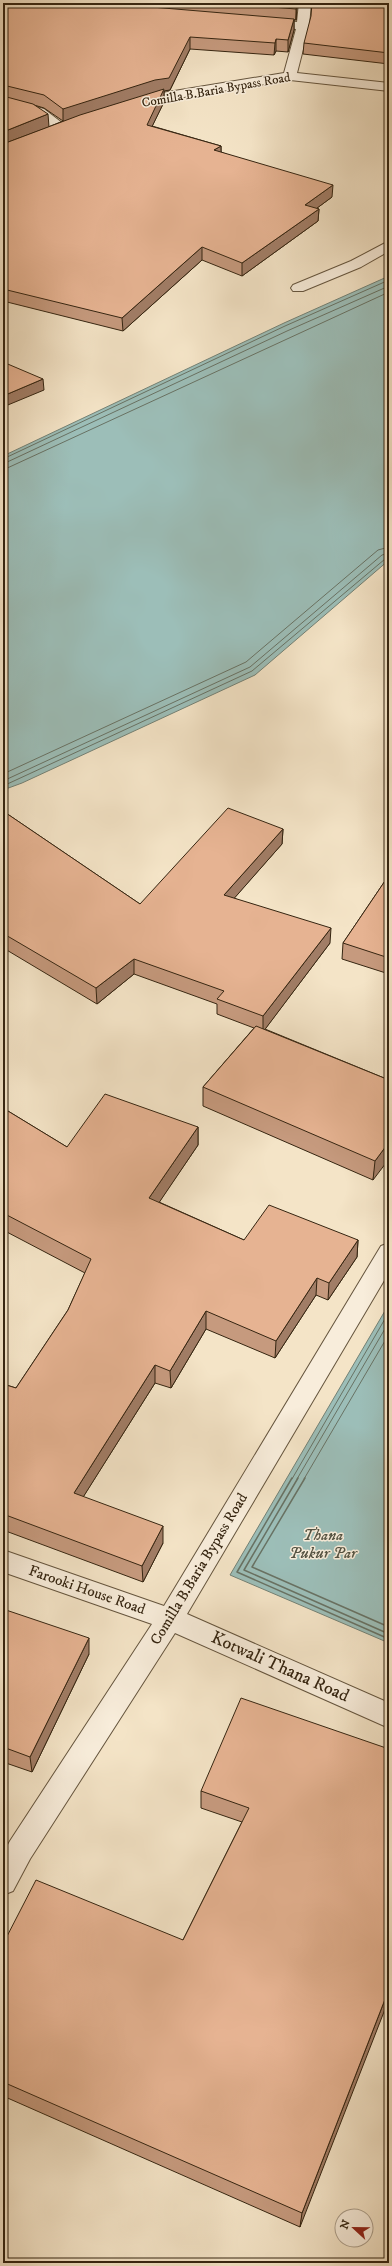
<svg xmlns="http://www.w3.org/2000/svg" width="392" height="2266" font-family="'IM FELL DW Pica',serif">
	<style>
		.water { fill: #9cbeb8; stroke: #738175 }
		.lines { fill: none; stroke-linecap: round; stroke-linejoin: round }
		.shore-far1 { stroke: #687264; stroke-width: 1 }
		.shore { stroke: #687264; stroke-width: 1.5 }
		.street-casing { stroke: #65553e; stroke-width: 2 }
		.street { fill: #f8eddb; fill-rule: evenodd }
		.wall { fill: #c69a7e; stroke: #352511; fill-rule: evenodd }
		.shaded-wall { fill: #a17d66; stroke: #352511 }
		.building { fill: #e6b392; stroke: #352511 }
		.labels { text-anchor: middle; dominant-baseline: central; stroke-width: 3; stroke-linejoin: round; paint-order: stroke }
		.far-street-label { font-size: 13px; fill: #352511; stroke: #f8eddb }
		.street-label { font-size: 15px; fill: #352511; stroke: #f8eddb }
		.water-label { font-size: 16px; font-style: italic; fill: #545343; stroke: #f8eddb }
		.near-street-label { font-size: 18px; fill: #352511; stroke: #f8eddb }
	</style>
	<rect width="100%" height="100%" fill="#f4e4c7"/>
	<filter id="stains"><feTurbulence type="fractalNoise" baseFrequency=".005" numOctaves="4"/><feColorMatrix values="0 0 0 0 .2 0 0 0 0 .09 0 0 0 0 .02 0 0 0 .5 -.17"/></filter>
	<radialGradient id="worn" r=".72"><stop offset=".6" stop-color="#630" stop-opacity="0"/><stop offset="1" stop-color="#630" stop-opacity=".3"/></radialGradient>
	<g class="water">
		<path d="M 389,276 L 389,560 L 255,675 L 22,783 L 3,790 L 3,456 L 284,323 Z"/>
		<path d="M 389,1304 L 389,1643 L 230,1575 Z"/>
	</g>
	<g class="lines">
		<g class="shore-far1">
			<path d="M 3,459 L 285,326 L 389,280"/>
			<path d="M 3,464 L 287,331 L 389,286"/>
			<path d="M 3,470 L 389,292"/>
			<path d="M 3,774 L 246,662 L 378,550 L 389,547"/>
			<path d="M 3,781 L 250,667 L 382,555 L 389,553"/>
			<path d="M 3,786 L 252,671 L 385,559 L 389,558"/>
			<path d="M 292,1479 L 389,1312"/>
			<path d="M 297,1479 L 389,1322"/>
			<path d="M 304,1479 L 389,1334"/>
		</g>
		<g class="shore">
			<path d="M 292,1478 L 237,1572 L 389,1639"/>
			<path d="M 298,1478 L 244,1570 L 389,1634"/>
			<path d="M 305,1478 L 252,1567 L 389,1627"/>
		</g>
		<defs>
			<g id="street">
				<path d="M 299,3 L 311,3 L 309,26 L 297,73 L 389,83 L 389,91 L 290,80 L 159,101 L 136,109 L 130,105 L 131,102 L 156,94 L 284,73 L 296,29 L 265,27 L 259,23 L 265,19 L 297,22 Z"/>
				<path d="M 3,98 L 44,109 L 70,129 L 63,133 L 58,132 L 34,115 L 3,106 Z"/>
				<path d="M 389,241 L 389,251 L 361,267 L 303,291 L 293,291 L 291,288 L 293,285 L 351,261 Z"/>
				<path d="M 389,1243 L 389,1272 L 187,1614 L 389,1703 L 389,1728 L 175,1633 L 30,1859 L 13,1891 L 3,1895 L 3,1854 L 10,1841 L 152,1624 L 3,1572 L 3,1550 L 164,1606 L 381,1246 Z"/>
			</g>
		</defs>
		<use href="#street" class="street-casing"/>
		<use href="#street" class="street"/>
	</g>
	<g class="wall">
		<path d="M 3,3 L 297,3 L 296,20 L 294,20 L 294,30 L 288,52 L 276,51 L 274,55 L 190,49 L 170,90 L 164,91 L 164,102 L 152,126 L 221,146 L 221,152 L 332,197 L 317,208 L 319,209 L 318,221 L 242,276 L 202,260 L 123,331 L 3,301 ZM 34,105 L 44,108 L 63,121 L 36,132 Z"/>
		<path d="M 389,3 L 389,64 L 303,54 L 304,43 Z"/>
		<path d="M 389,611 L 389,629 L 387,628 L 388,612 Z"/>
		<path d="M 3,811 L 140,904 L 283,829 L 282,844 L 234,898 L 330,943 L 265,1029 L 389,1080 L 373,1180 L 203,1106 L 203,1087 L 254,1028 L 217,1014 L 217,1004 L 134,974 L 97,1004 L 5,949 L 3,951 Z"/>
		<path d="M 389,875 L 389,974 L 342,959 L 343,943 Z"/>
		<path d="M 3,1108 L 67,1147 L 198,1127 L 198,1145 L 159,1202 L 244,1240 L 358,1240 L 357,1257 L 328,1300 L 316,1295 L 275,1358 L 206,1329 L 171,1388 L 155,1383 L 83,1497 L 163,1543 L 143,1582 L 3,1530 L 3,1384 L 16,1388 L 68,1310 L 85,1273 L 3,1230 Z"/>
		<path d="M 3,1609 L 89,1654 L 32,1772 L 3,1762 Z"/>
		<path d="M 389,1749 L 300,2227 L 3,2096 L 3,1944 L 183,1940 L 242,1822 L 201,1808 L 201,1791 Z"/>
	</g>
	<g class="shaded-wall">
		<path d="M 297,3 L 297,8 L 296,20 L 296,9 Z"/>
		<path d="M 294,19 L 294,30 L 288,52 L 288,40 Z"/>
		<path d="M 190,37 L 190,49 L 170,90 L 164,91 L 164,102 L 147,137 L 63,121 L 63,109 Z"/>
		<path d="M 276,39 L 276,51 L 274,55 L 275,43 Z"/>
		<path d="M 48,114 L 49,127 L 3,144 L 3,132 Z"/>
		<path d="M 221,146 L 221,159 L 214,150 Z"/>
		<path d="M 333,185 L 332,197 L 305,217 L 305,205 Z"/>
		<path d="M 319,209 L 318,221 L 242,276 L 242,263 Z"/>
		<path d="M 202,247 L 202,260 L 123,331 L 122,318 Z"/>
		<path d="M 43,379 L 44,390 L 3,407 L 3,396 Z"/>
		<path d="M 283,829 L 282,844 L 224,910 L 224,895 Z"/>
		<path d="M 331,928 L 330,943 L 263,1032 L 263,1016 Z"/>
		<path d="M 4,934 L 5,949 L 3,951 L 3,935 Z"/>
		<path d="M 134,959 L 134,974 L 97,1004 L 96,988 Z"/>
		<path d="M 198,1127 L 198,1145 L 150,1216 L 149,1198 Z"/>
		<path d="M 389,1142 L 389,1159 L 373,1180 L 375,1161 Z"/>
		<path d="M 358,1240 L 357,1257 L 328,1300 L 329,1283 Z"/>
		<path d="M 317,1278 L 316,1295 L 275,1358 L 276,1341 Z"/>
		<path d="M 206,1311 L 206,1329 L 171,1388 L 170,1371 Z"/>
		<path d="M 155,1365 L 155,1383 L 75,1510 L 74,1493 Z"/>
		<path d="M 163,1526 L 163,1543 L 143,1582 L 142,1566 Z"/>
		<path d="M 89,1638 L 89,1654 L 32,1772 L 30,1757 Z"/>
		<path d="M 389,1989 L 389,1999 L 300,2227 L 302,2213 Z"/>
	</g>
	<g class="building">
		<path d="M 3,3 L 104,3 L 294,19 L 288,40 L 276,39 L 275,43 L 190,37 L 169,78 L 155,80 L 63,109 L 44,95 L 3,85 Z"/>
		<path d="M 226,3 L 297,3 L 296,9 Z"/>
		<path d="M 312,3 L 389,3 L 389,53 L 304,43 L 311,16 Z"/>
		<path d="M 164,89 L 147,125 L 221,146 L 214,150 L 333,185 L 305,205 L 319,209 L 242,263 L 202,247 L 122,318 L 3,289 L 3,144 L 80,115 Z"/>
		<path d="M 3,96 L 33,104 L 48,114 L 3,132 Z"/>
		<path d="M 3,362 L 43,379 L 3,396 Z"/>
		<path d="M 228,808 L 283,829 L 224,895 L 331,928 L 263,1016 L 217,999 L 224,991 L 134,959 L 96,988 L 4,934 L 3,935 L 3,811 L 140,904 Z"/>
		<path d="M 389,875 L 389,958 L 343,943 Z"/>
		<path d="M 256,1026 L 389,1080 L 389,1142 L 375,1161 L 203,1087 Z"/>
		<path d="M 105,1094 L 198,1127 L 149,1198 L 244,1240 L 269,1205 L 358,1240 L 329,1283 L 317,1278 L 276,1341 L 206,1311 L 170,1371 L 155,1365 L 74,1493 L 163,1526 L 142,1566 L 3,1514 L 3,1384 L 16,1388 L 68,1310 L 91,1259 L 3,1213 L 3,1108 L 67,1147 Z"/>
		<path d="M 3,1609 L 89,1638 L 30,1757 L 3,1747 Z"/>
		<path d="M 241,1698 L 389,1749 L 389,1989 L 302,2213 L 3,2082 L 3,1944 L 36,1880 L 183,1940 L 249,1808 L 201,1791 Z"/>
	</g>
	<g class="labels">
		<g class="far-street-label">
			<text transform="translate(216 90) rotate(-10)">Comilla B.Baria Bypass Road</text>
		</g>
		<g class="street-label">
			<text transform="translate(199 1569) rotate(-59)">Comilla B.Baria Bypass Road</text>
			<text transform="translate(87 1590) rotate(19)">Farooki House Road</text>
		</g>
		<g class="water-label">
			<text x="323" y="1535">Thana<tspan x="323" dy="18">Pukur Par</tspan></text>
		</g>
		<g class="near-street-label">
			<text transform="translate(280 1667) rotate(24)">Kotwali Thana Road</text>
		</g>
	</g>
	<rect width="392" height="2266" fill="none" stroke="#f4e4c7" stroke-width="16"/>
	<rect x="4" y="4" width="384" height="2258" fill="none" stroke="#352511" stroke-width="2"/>
	<rect x="8" y="8" width="376" height="2250" fill="none" stroke="#352511"/>
	<g transform="translate(354 2228) rotate(292)"><circle r="19" fill="#f8eddb" stroke="#aa9d8a"/>
	<path d="M0-3L7 15L0 10L-7 15Z" fill="#8f2418"/>
	<text y="-6" font-size="11" font-weight="bold" text-anchor="middle" fill="#352511">N</text>
	</g>
	<rect width="100%" height="100%" filter="url(#stains)"/>
	<rect width="100%" height="100%" fill="url(#worn)"/>
</svg>
